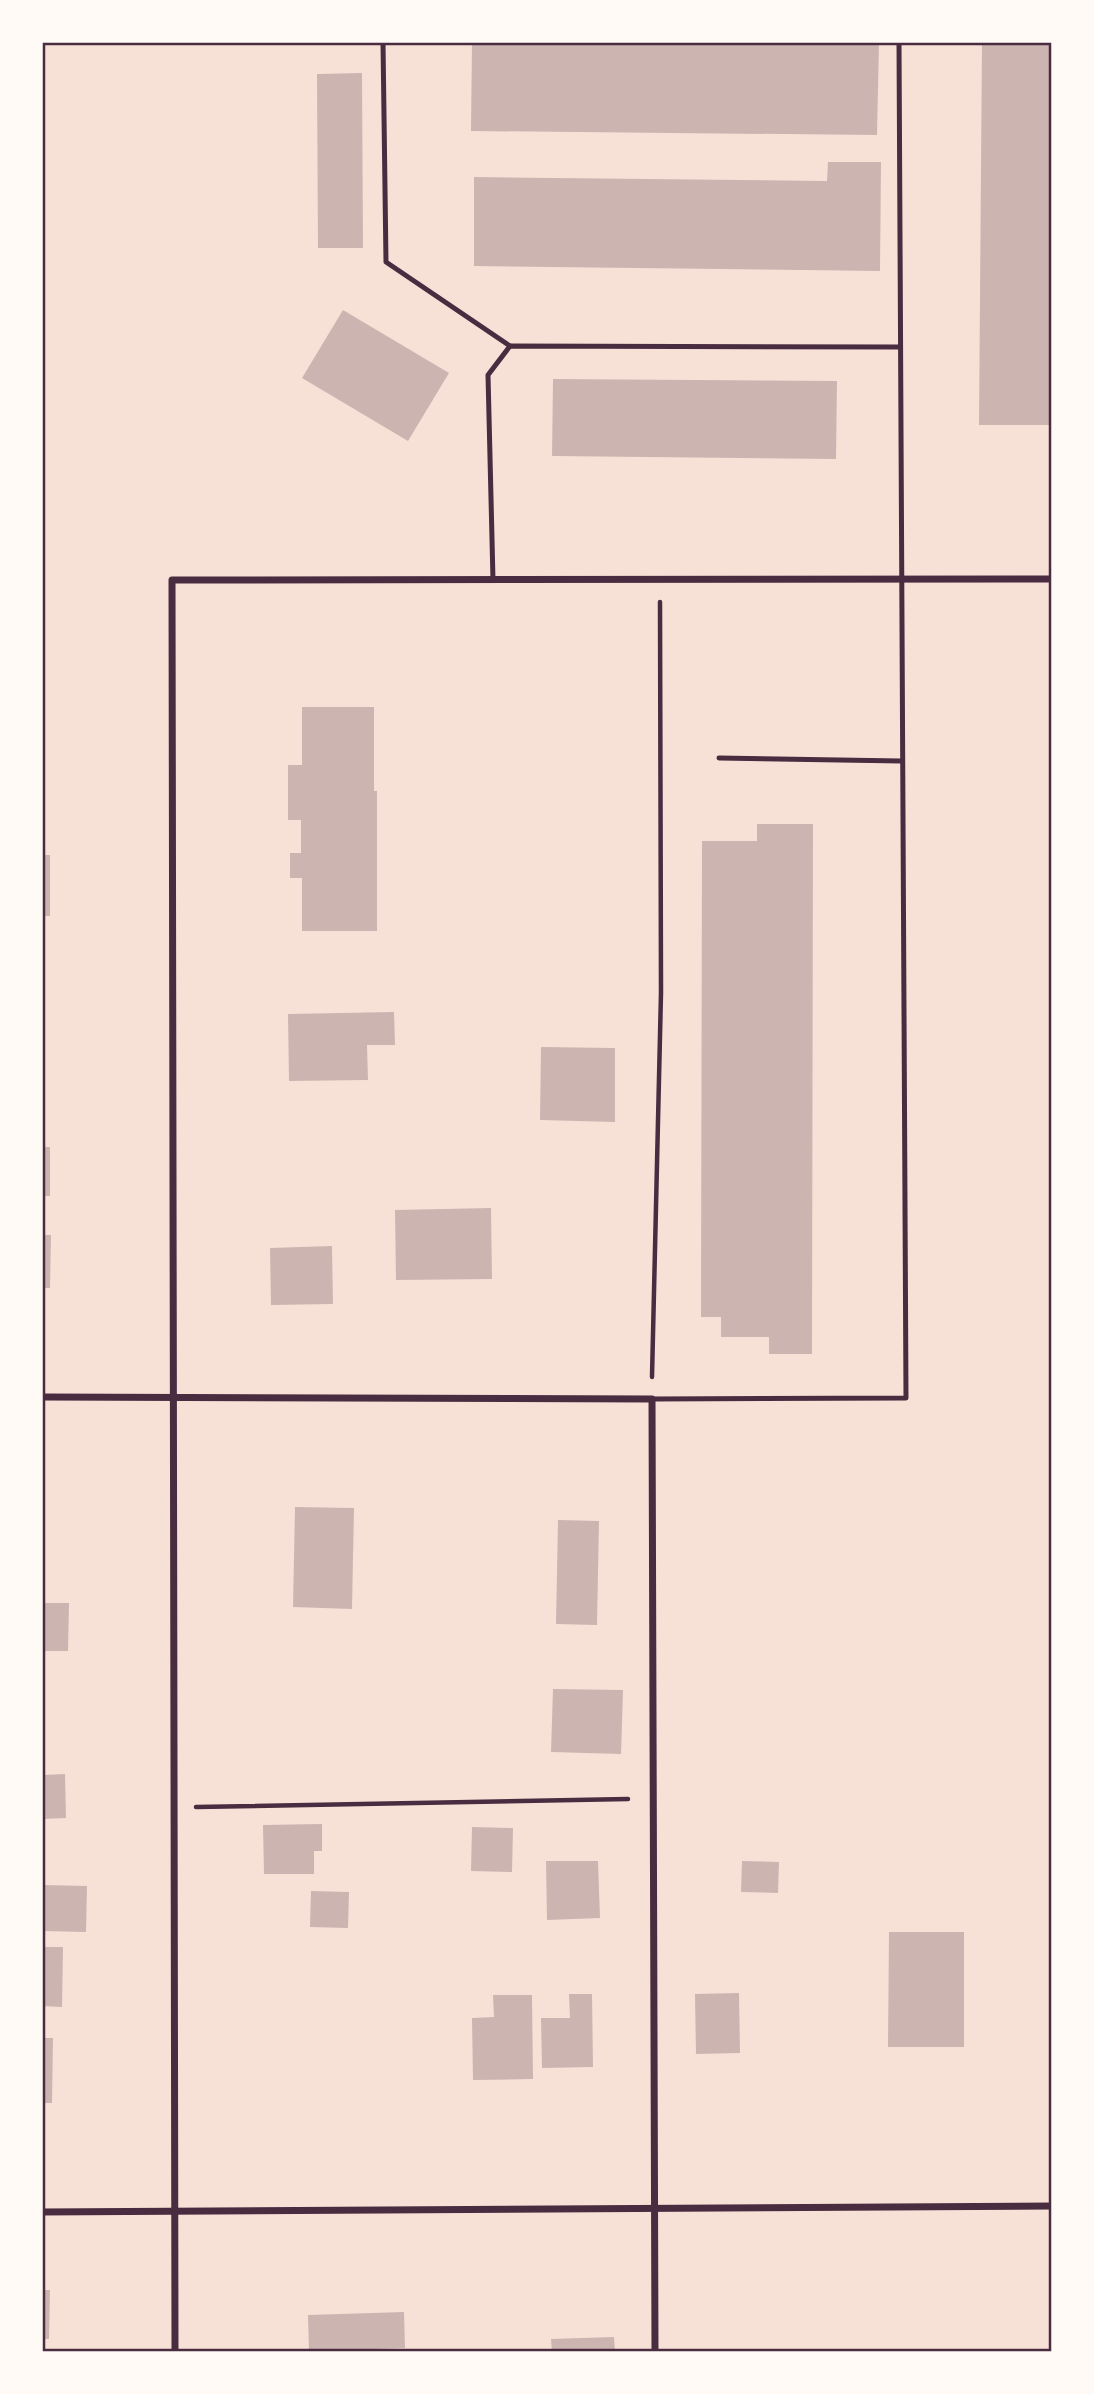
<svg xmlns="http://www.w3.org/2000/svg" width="1094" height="2394" font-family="'Source Serif 4',serif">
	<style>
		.building { fill: #ccb4b1 }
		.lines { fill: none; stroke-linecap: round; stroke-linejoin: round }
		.path { stroke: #4a2c40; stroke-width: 4.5 }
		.service { stroke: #4a2c40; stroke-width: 5 }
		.minor { stroke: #4a2c40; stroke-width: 7 }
		.neatline { fill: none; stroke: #4a2c40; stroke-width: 2.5 }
	</style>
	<rect width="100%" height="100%" fill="#f7e1d7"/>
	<g class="building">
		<path d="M 472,42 L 825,45 L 825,42 L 879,42 L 877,135 L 471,131 Z"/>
		<path d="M 982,42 L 1052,42 L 1050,425 L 979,425 Z"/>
		<path d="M 362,73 L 363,248 L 318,248 L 317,74 Z"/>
		<path d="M 828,162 L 881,162 L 880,271 L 474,266 L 474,177 L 827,181 Z"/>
		<path d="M 343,310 L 449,373 L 408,441 L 302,378 Z"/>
		<path d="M 553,379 L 837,381 L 836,459 L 552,456 Z"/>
		<path d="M 302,707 L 374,707 L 374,791 L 377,791 L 377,931 L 302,931 L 302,878 L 290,878 L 290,853 L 301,853 L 301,820 L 288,820 L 288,765 L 302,765 Z"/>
		<path d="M 757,824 L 813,824 L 812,1354 L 769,1354 L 769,1337 L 721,1337 L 721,1317 L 701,1317 L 702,841 L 757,841 Z"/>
		<rect x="42" y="855" width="8" height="61"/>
		<path d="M 394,1012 L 395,1045 L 367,1045 L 368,1080 L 289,1081 L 288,1014 Z"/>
		<path d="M 541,1047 L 615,1048 L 615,1122 L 540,1120 Z"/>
		<rect x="42" y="1147" width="8" height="49"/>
		<path d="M 491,1208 L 492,1279 L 396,1280 L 395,1210 Z"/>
		<path d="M 42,1235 L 51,1235 L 50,1288 L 42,1288 Z"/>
		<path d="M 332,1246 L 333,1304 L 271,1305 L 270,1248 Z"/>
		<path d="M 295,1507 L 354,1508 L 352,1609 L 293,1607 Z"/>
		<path d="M 558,1520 L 599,1521 L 597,1625 L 556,1624 Z"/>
		<path d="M 42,1603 L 69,1603 L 68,1651 L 42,1651 Z"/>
		<path d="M 553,1689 L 623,1690 L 621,1754 L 551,1752 Z"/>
		<path d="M 65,1774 L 66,1818 L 42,1819 L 42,1775 Z"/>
		<path d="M 322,1824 L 322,1851 L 314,1851 L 314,1874 L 264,1874 L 263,1825 Z"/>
		<path d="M 472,1827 L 513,1828 L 512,1872 L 471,1871 Z"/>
		<path d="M 546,1861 L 598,1861 L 600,1918 L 547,1920 Z"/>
		<path d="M 742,1861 L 779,1862 L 778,1893 L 741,1892 Z"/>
		<path d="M 42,1885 L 87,1886 L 86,1932 L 42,1931 Z"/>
		<path d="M 311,1891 L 349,1892 L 348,1928 L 310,1927 Z"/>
		<path d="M 889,1932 L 964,1932 L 964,2047 L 888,2047 Z"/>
		<path d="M 42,1947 L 63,1947 L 62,2007 L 42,2006 Z"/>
		<path d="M 739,1993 L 740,2053 L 696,2054 L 695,1994 Z"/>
		<path d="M 569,1994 L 592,1994 L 593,2067 L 542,2068 L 541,2018 L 570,2018 Z"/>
		<path d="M 493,1995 L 532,1995 L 533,2079 L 473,2080 L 472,2018 L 494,2017 Z"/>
		<path d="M 42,2038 L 53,2038 L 52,2103 L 42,2103 Z"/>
		<path d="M 42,2290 L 50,2290 L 49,2339 L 42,2339 Z"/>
		<path d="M 404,2312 L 405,2348 L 309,2351 L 308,2315 Z"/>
		<path d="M 614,2337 L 615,2352 L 552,2352 L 551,2339 Z"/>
	</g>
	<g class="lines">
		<g class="path">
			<path d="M 652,1377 L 661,993 L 660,602"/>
			<path d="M 196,1807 L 628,1799"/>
		</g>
		<g class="service">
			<path d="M 383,42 L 386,262 L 510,346"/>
			<path d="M 493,580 L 488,375 L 510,346 L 899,347"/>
			<path d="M 719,758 L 901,761"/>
			<path d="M 652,1399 L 906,1398 L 899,42"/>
		</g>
		<g class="minor">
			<path d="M 42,1397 L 652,1399 L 655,2352"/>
			<path d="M 42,2212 L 1052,2206"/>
			<path d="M 175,2352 L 172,580 L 1052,579"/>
		</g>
	</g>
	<rect width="1094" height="2394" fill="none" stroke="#fffaf5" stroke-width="88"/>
	<rect x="44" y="44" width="1006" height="2306" class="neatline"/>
</svg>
